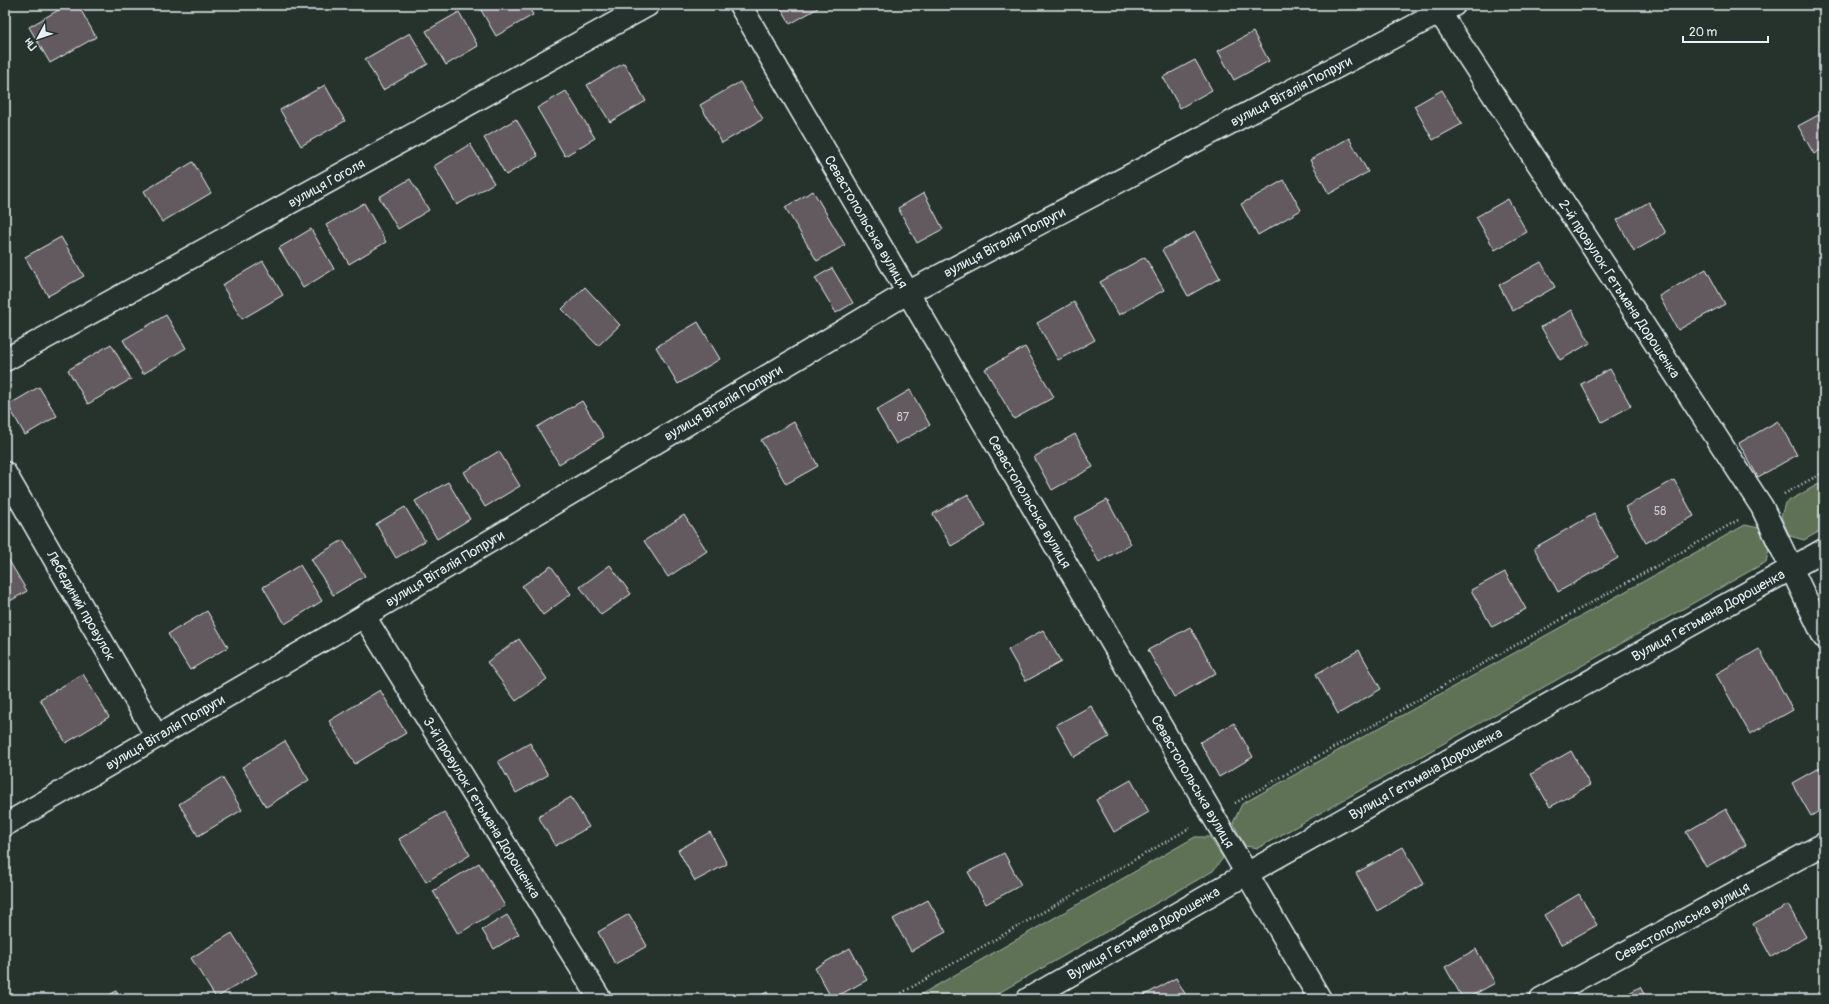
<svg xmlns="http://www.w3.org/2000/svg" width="1829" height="1004" font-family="Pangolin,sans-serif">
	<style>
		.green { fill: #5e7255; stroke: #a3b2a6 }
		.building { fill: #645a5f; stroke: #e8f1f8 }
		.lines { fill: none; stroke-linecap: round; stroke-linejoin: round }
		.street-casing { stroke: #e8f1f8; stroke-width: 25 }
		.secondary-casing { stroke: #e8f1f8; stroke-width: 25 }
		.path { stroke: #e8f1f8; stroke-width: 2.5; stroke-dasharray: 1 3; stroke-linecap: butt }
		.street { stroke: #26332d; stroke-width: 22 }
		.secondary { stroke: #26332d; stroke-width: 22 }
		.labels { text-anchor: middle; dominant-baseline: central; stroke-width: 4; stroke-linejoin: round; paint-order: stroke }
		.number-label { font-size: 12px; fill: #c7cbd2 }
		.street-label { font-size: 14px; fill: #e8f1f8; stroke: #26332d }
	</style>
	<rect width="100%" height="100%" fill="#26332d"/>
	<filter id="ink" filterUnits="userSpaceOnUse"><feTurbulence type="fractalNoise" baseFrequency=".025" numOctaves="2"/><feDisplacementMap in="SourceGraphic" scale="8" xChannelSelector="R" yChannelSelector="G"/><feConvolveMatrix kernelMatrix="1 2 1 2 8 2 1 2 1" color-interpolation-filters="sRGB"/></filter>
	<g filter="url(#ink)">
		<g class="green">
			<path d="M 1824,481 L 1824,529 L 1804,540 L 1790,536 L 1781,517 L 1785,503 Z"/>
			<path d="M 1745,525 L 1759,528 L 1770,544 L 1766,562 L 1258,848 L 1245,846 L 1233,823 L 1242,804 Z"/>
			<path d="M 1195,837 L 1210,837 L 1223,858 L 1213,871 L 988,999 L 913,999 Z"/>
		</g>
		<g class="building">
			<path d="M 67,5 L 78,5 L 96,37 L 50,63 L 29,27 Z"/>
			<path d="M 478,5 L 528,5 L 533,15 L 496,36 Z"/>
			<path d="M 779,5 L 817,5 L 818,8 L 790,24 Z"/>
			<path d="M 459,12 L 478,46 L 446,65 L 426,31 Z"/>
			<path d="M 1253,32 L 1269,61 L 1234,80 L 1218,51 Z"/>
			<path d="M 410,33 L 428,64 L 383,90 L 365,59 Z"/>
			<path d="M 1195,60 L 1212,90 L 1180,108 L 1163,77 Z"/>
			<path d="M 624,63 L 646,101 L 610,122 L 587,85 Z"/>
			<path d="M 740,82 L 763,119 L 722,143 L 700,105 Z"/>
			<path d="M 325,85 L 345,121 L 301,146 L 280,110 Z"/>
			<path d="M 1442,90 L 1462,124 L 1433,140 L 1414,106 Z"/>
			<path d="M 566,91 L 595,138 L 565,156 L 537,108 Z"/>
			<path d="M 1824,112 L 1824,148 L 1814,154 L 1798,126 Z"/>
			<path d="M 516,119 L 538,156 L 506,175 L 484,138 Z"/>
			<path d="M 1349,138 L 1368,172 L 1329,194 L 1310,160 Z"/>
			<path d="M 470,144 L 494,183 L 457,205 L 434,166 Z"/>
			<path d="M 193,162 L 211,193 L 162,222 L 144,191 Z"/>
			<path d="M 410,179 L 429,210 L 398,229 L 379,197 Z"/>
			<path d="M 1284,180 L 1301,210 L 1258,235 L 1241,204 Z"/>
			<path d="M 813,191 L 845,245 L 817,261 L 785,207 Z"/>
			<path d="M 924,193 L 943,229 L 917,243 L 898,208 Z"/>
			<path d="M 1508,199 L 1527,232 L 1495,250 L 1476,217 Z"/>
			<path d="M 1649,202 L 1666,233 L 1634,251 L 1617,220 Z"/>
			<path d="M 364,203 L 386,242 L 349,264 L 326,225 Z"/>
			<path d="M 311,229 L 334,269 L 303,288 L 279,248 Z"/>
			<path d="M 1195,232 L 1220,278 L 1188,296 L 1162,250 Z"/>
			<path d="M 61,237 L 84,276 L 48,296 L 25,257 Z"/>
			<path d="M 1145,257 L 1164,290 L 1119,315 L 1100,282 Z"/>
			<path d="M 263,261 L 283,295 L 242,319 L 222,285 Z"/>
			<path d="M 1541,262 L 1555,287 L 1513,311 L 1499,285 Z"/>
			<path d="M 832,268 L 853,303 L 836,313 L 815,278 Z"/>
			<path d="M 1706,269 L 1725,304 L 1678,330 L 1659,296 Z"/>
			<path d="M 585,287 L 620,325 L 598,346 L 562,309 Z"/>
			<path d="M 1074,302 L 1095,340 L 1058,360 L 1037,323 Z"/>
			<path d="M 1572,310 L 1590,343 L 1560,360 L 1541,327 Z"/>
			<path d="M 166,315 L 186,348 L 143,374 L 123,340 Z"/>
			<path d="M 698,322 L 720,359 L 678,384 L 656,347 Z"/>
			<path d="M 111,344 L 131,379 L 88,404 L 68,370 Z"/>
			<path d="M 1025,347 L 1054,397 L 1014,419 L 985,369 Z"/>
			<path d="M 1610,369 L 1631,406 L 1602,422 L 1581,384 Z"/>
			<path d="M 39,387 L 57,416 L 25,435 L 8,405 Z"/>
			<path d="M 910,390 L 930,425 L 896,444 L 876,410 Z"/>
			<path d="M 582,401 L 604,437 L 559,464 L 537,427 Z"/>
			<path d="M 1778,421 L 1797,455 L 1758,477 L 1739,443 Z"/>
			<path d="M 794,422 L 818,466 L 786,484 L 761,440 Z"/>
			<path d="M 1075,434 L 1093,467 L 1052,490 L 1034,457 Z"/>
			<path d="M 499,451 L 520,486 L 485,507 L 464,472 Z"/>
			<path d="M 1674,480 L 1694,516 L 1646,543 L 1625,507 Z"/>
			<path d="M 448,482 L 470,519 L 437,539 L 415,501 Z"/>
			<path d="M 968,494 L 986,526 L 951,546 L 933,514 Z"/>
			<path d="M 1107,500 L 1131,544 L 1099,562 L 1074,518 Z"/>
			<path d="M 405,507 L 425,541 L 396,558 L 376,524 Z"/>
			<path d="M 1594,514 L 1618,558 L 1558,592 L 1534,548 Z"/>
			<path d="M 684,515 L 707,551 L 668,577 L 644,541 Z"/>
			<path d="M 343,540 L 365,576 L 333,595 L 311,559 Z"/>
			<path d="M 5,554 L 27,591 L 5,604 Z"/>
			<path d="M 300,565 L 322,601 L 285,624 L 263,587 Z"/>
			<path d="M 610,565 L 631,594 L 601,615 L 580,587 Z"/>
			<path d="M 551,566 L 571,594 L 543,615 L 522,586 Z"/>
			<path d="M 1505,572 L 1526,609 L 1492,627 L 1471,590 Z"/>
			<path d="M 207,611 L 228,647 L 190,670 L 168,634 Z"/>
			<path d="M 1190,627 L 1216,673 L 1174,697 L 1148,650 Z"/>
			<path d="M 1043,630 L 1061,662 L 1026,681 L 1008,650 Z"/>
			<path d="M 519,639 L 547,679 L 516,701 L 487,662 Z"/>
			<path d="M 1759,649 L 1793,710 L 1750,734 L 1716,674 Z"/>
			<path d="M 1359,650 L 1381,689 L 1338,714 L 1316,674 Z"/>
			<path d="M 83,674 L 109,717 L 66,743 L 40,699 Z"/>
			<path d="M 380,690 L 406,733 L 355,764 L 329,721 Z"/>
			<path d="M 1091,706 L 1109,737 L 1074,757 L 1056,725 Z"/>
			<path d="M 1234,723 L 1253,757 L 1219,777 L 1200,742 Z"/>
			<path d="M 285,741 L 309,780 L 266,807 L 242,767 Z"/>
			<path d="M 530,743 L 548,775 L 516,793 L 498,761 Z"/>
			<path d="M 1571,751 L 1590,785 L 1550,807 L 1531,774 Z"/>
			<path d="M 1824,765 L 1824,808 L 1811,816 L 1792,783 Z"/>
			<path d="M 222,777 L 242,810 L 198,836 L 179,804 Z"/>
			<path d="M 1131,780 L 1149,812 L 1114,832 L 1096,800 Z"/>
			<path d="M 571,797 L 589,827 L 555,846 L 538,816 Z"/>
			<path d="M 1726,809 L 1746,845 L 1706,867 L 1686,832 Z"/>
			<path d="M 444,812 L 470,855 L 426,882 L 399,839 Z"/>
			<path d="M 710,832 L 727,864 L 695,881 L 678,850 Z"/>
			<path d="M 1403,847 L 1424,884 L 1377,911 L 1356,873 Z"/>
			<path d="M 1004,853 L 1021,885 L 986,904 L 968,872 Z"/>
			<path d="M 479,863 L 505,906 L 458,934 L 433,891 Z"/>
			<path d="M 1579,894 L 1597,925 L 1561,945 L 1544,915 Z"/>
			<path d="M 928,900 L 946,932 L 911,951 L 893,919 Z"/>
			<path d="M 1788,905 L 1806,937 L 1771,957 L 1753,924 Z"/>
			<path d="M 629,914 L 647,946 L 615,964 L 598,932 Z"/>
			<path d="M 507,915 L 519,934 L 494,949 L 482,930 Z"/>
			<path d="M 232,933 L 257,973 L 216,998 L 191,958 Z"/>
			<path d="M 850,948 L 867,980 L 832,999 L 815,968 Z"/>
			<path d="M 1476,949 L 1495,983 L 1466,999 L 1463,999 L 1445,967 Z"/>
			<path d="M 1176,978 L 1188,999 L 1142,999 L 1141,997 Z"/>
			<path d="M 1640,987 L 1647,999 L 1618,999 Z"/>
			<path d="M 116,991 L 120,999 L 103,999 Z"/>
			<path d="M 767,992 L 770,999 L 755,999 Z"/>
		</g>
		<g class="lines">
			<defs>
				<g id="street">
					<path id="s1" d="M 740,5 L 1320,999"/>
					<path id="s2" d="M 1440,13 L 1762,507 L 1824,637"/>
					<path id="s3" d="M 5,360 L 648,5"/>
					<path id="s4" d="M 5,473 L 157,737"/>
					<path id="s5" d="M 364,616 L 600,999"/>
					<path id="s6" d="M 5,825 L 364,616 L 907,293 L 1454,5"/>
					<path id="s7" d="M 1541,999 L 1824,844"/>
				</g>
				<g id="secondary">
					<path id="s8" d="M 1028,999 L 1248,873 L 1824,550"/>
				</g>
			</defs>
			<use href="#street" class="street-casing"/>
			<use href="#secondary" class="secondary-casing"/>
			<g class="path">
				<path d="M 1784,494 L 1824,472"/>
				<path d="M 1235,803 L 1740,519"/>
				<path d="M 891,999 L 1190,828"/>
			</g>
			<use href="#street" class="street"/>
			<use href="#secondary" class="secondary"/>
		</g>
	</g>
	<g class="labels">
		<g class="number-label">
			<text x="903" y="417">87</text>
			<text x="1660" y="511">58</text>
		</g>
		<g class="street-label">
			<text stroke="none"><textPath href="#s6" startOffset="1481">вулиця Віталія Попруги</textPath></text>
			<text stroke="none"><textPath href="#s3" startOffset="367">вулиця Гоголя</textPath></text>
			<text stroke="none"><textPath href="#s1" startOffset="251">Севастопольська вулиця</textPath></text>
			<text stroke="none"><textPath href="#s6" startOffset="1157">вулиця Віталія Попруги</textPath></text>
			<text stroke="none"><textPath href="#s2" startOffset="329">2-й провулок Гетьмана Дорошенка</textPath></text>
			<text stroke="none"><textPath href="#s6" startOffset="833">вулиця Віталія Попруги</textPath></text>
			<text stroke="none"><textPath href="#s1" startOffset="575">Севастопольська вулиця</textPath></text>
			<text stroke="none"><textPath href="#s6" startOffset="509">вулиця Віталія Попруги</textPath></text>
			<text stroke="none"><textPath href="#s4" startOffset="153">Лебединий провулок</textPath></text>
			<text stroke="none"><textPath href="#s8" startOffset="781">Вулиця Гетьмана Дорошенка</textPath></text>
			<text stroke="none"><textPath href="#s6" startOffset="185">вулиця Віталія Попруги</textPath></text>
			<text stroke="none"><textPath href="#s8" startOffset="457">Вулиця Гетьмана Дорошенка</textPath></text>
			<text stroke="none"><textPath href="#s1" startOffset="899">Севастопольська вулиця</textPath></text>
			<text stroke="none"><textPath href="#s5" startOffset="225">3-й провулок Гетьмана Дорошенка</textPath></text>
			<text stroke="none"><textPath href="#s7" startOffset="161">Севастопольська вулиця</textPath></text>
			<text stroke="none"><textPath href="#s8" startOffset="133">Вулиця Гетьмана Дорошенка</textPath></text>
		</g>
	</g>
	<rect width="1829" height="1004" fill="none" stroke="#26332d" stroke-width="20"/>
	<rect x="10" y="10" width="1809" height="984" fill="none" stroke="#e8f1f8" stroke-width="1.5" filter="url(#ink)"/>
	<g transform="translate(38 38) rotate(230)" stroke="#26332d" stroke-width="3" paint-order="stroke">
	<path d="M0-3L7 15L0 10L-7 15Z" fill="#e8f1f8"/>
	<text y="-6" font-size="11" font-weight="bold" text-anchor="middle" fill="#e8f1f8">Пн</text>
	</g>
	<path d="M1683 36v6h85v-6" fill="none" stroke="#e8f1f8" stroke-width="2"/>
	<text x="1689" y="36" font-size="12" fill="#e8f1f8" stroke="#26332d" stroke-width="3" paint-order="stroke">20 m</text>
</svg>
